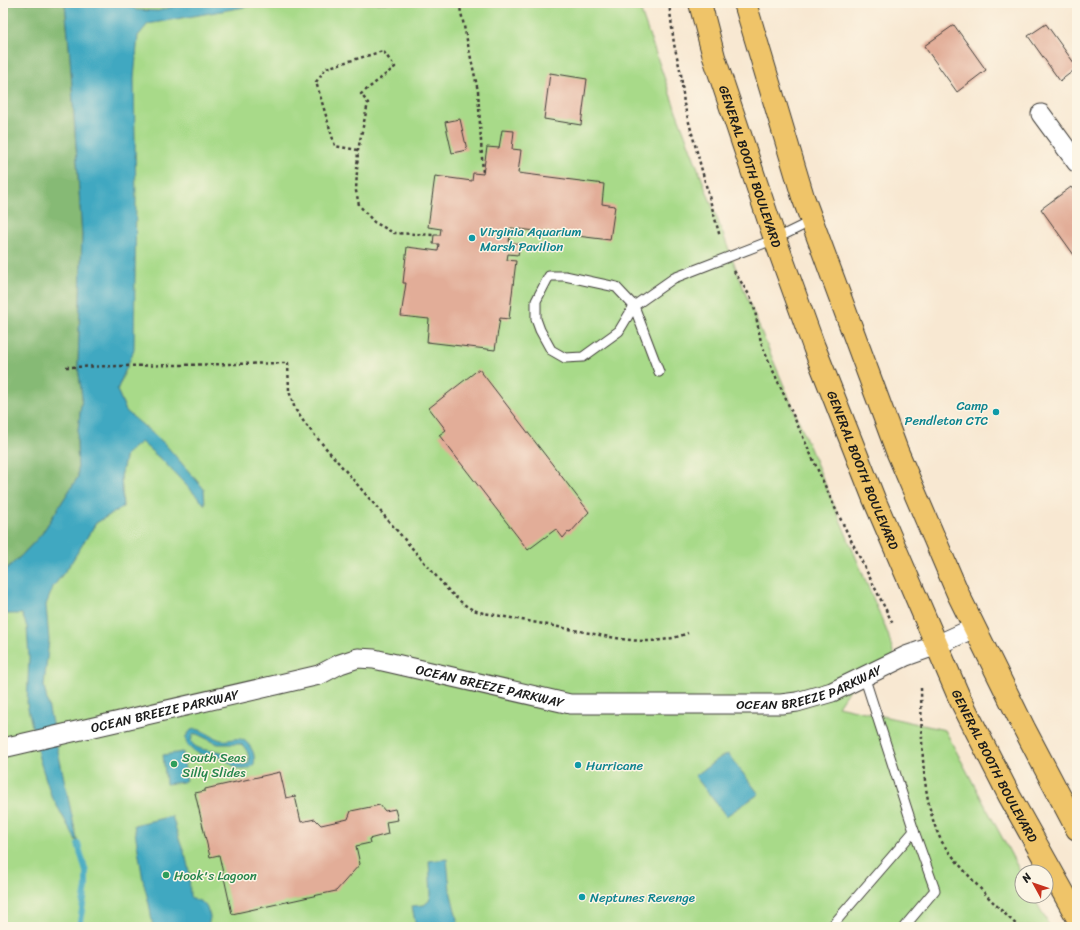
<svg xmlns="http://www.w3.org/2000/svg" width="1080" height="930" font-family="Sriracha,sans-serif">
	<style>
		.green { fill: #a8da89; stroke: #627b52 }
		.forest { fill: #86ba75; stroke: #516b48 }
		.water { fill: #41a8c1; stroke: #2e626e; fill-rule: evenodd }
		.lines { fill: none; stroke-linecap: round; stroke-linejoin: round }
		.stream { stroke: #41a8c1; stroke-width: 6 }
		.building { fill: #e2ad98 }
		.service-casing { stroke: #3d3b37; stroke-width: 11 }
		.minor-casing { stroke: #3d3b37; stroke-width: 21 }
		.trunk-casing { stroke: #3d3b37; stroke-width: 24 }
		.path { stroke: #3d3b37; stroke-width: 2.5; stroke-dasharray: 3 3; stroke-linecap: butt }
		.service { stroke: #fff; stroke-width: 9 }
		.minor { stroke: #fff; stroke-width: 19 }
		.trunk { stroke: #efc469; stroke-width: 22 }
		.culture-dot { fill: #0f9aa8; stroke: #fcf5e5; stroke-width: 1.5 }
		.leisure-dot { fill: #2e9e5b; stroke: #fcf5e5; stroke-width: 1.5 }
		.labels { text-anchor: middle; dominant-baseline: central; stroke-width: 3; stroke-linejoin: round; paint-order: stroke }
		.street-label { font-size: 13px; fill: #1c1c1c; stroke: #fcf5e5 }
		.culture-label { font-size: 13px; fill: #0d838f; stroke: #fcf5e5; text-anchor: start }
		.leisure-label { font-size: 13px; fill: #27864d; stroke: #fcf5e5; text-anchor: start }
	</style>
	<rect width="100%" height="100%" fill="#fcf5e5"/>
	<filter id="ink" filterUnits="userSpaceOnUse"><feTurbulence type="fractalNoise" baseFrequency=".025" numOctaves="2"/><feDisplacementMap in="SourceGraphic" scale="8" xChannelSelector="R" yChannelSelector="G"/><feConvolveMatrix kernelMatrix="1 2 1 2 8 2 1 2 1" color-interpolation-filters="sRGB"/></filter>
	<filter id="wash" filterUnits="userSpaceOnUse"><feTurbulence type="fractalNoise" baseFrequency=".012" numOctaves="4" result="noise"/><feDisplacementMap in="SourceGraphic" scale="16" xChannelSelector="R" yChannelSelector="G"/><feGaussianBlur stdDeviation="0.9" result="paint"/><feColorMatrix in="noise" values="0 0 0 0 0 0 0 0 0 0 0 0 0 0 0 0 0 1.4 0 .05"/><feComposite in="paint" operator="in"/></filter>
	<g filter="url(#wash)">
		<rect width="100%" height="100%" fill="#f8e8d2"/>
		<path class="green" d="M 115,3 L 638,3 L 676,111 L 750,305 L 888,634 L 895,660 L 854,682 L 838,706 L 945,730 L 1022,875 L 1022,896 L 1033,896 L 1050,927 L 3,927 L 3,607 L 81,546 L 96,523 L 123,507 L 121,476 L 126,454 L 126,411 L 117,390 L 129,362 Z"/>
		<path class="forest" d="M 3,3 L 65,3 L 70,57 L 82,235 L 78,366 L 82,397 L 77,438 L 78,477 L 41,535 L 21,556 L 3,572 Z"/>
		<g class="water">
			<path d="M 65,3 L 129,3 L 136,10 L 158,11 L 181,4 L 189,3 L 267,3 L 148,24 L 138,36 L 134,78 L 136,200 L 134,350 L 117,390 L 126,411 L 164,443 L 204,489 L 205,505 L 164,462 L 141,442 L 126,454 L 121,477 L 123,507 L 96,523 L 69,566 L 53,587 L 46,605 L 49,640 L 44,686 L 78,844 L 51,795 L 39,758 L 27,704 L 29,658 L 27,627 L 22,614 L 3,614 L 3,572 L 21,556 L 41,535 L 78,477 L 77,438 L 82,397 L 78,366 L 82,235 L 70,57 Z"/>
			<path d="M 195,729 C 204,730 210,736 218,739 C 229,744 239,732 249,745 C 251,748 254,752 254,756 C 255,760 255,765 251,767 C 238,775 230,761 220,757 C 215,755 210,757 205,755 C 195,753 184,747 186,736 L 191,730 ZM 197,734 L 218,744 L 241,744 C 247,749 250,756 249,763 C 237,769 231,755 221,752 C 216,750 211,752 206,750 C 200,749 188,745 192,737 C 193,734 194,734 197,734 Z"/>
			<path d="M 183,752 L 186,780 L 183,782 L 166,784 L 163,755 Z"/>
			<path d="M 728,754 L 759,794 L 726,816 L 695,776 L 721,757 Z"/>
			<path d="M 172,816 L 180,842 L 186,858 L 189,871 L 190,896 C 193,901 197,899 201,902 C 206,904 209,912 210,917 C 210,920 208,924 208,927 L 153,927 L 149,904 L 143,880 L 134,825 Z"/>
			<path d="M 447,859 L 450,890 L 459,927 L 416,927 L 412,906 L 424,905 L 429,901 L 431,895 L 429,861 Z"/>
		</g>
		<g class="lines">
			<path class="stream" d="M 78,844 L 86,872 L 86,888 L 79,927"/>
		</g>
		<g id="blocks">
			<g class="building">
				<path d="M 1046,24 L 1077,67 L 1077,68 L 1060,81 L 1028,36 Z"/>
				<path d="M 954,25 L 986,70 L 957,92 L 924,46 Z"/>
				<path d="M 550,73 L 587,79 L 581,125 L 544,119 Z"/>
				<path d="M 460,119 L 467,150 L 452,153 L 445,122 Z"/>
				<path d="M 502,130 L 514,131 L 512,149 L 521,150 L 518,173 L 604,184 L 602,204 L 615,206 L 610,240 L 511,228 L 509,242 L 520,244 L 518,255 L 508,254 L 507,260 L 516,261 L 509,319 L 500,318 L 495,350 L 427,342 L 429,319 L 401,316 L 406,283 L 403,283 L 407,247 L 438,251 L 439,244 L 433,244 L 434,235 L 440,235 L 441,229 L 428,227 L 435,176 L 472,181 L 473,173 L 483,174 L 487,147 L 499,148 Z"/>
				<path d="M 1071,187 L 1077,195 L 1077,252 L 1074,255 L 1041,209 Z"/>
				<path d="M 479,369 L 589,512 L 570,533 L 568,532 L 563,538 L 556,529 L 528,550 L 439,435 L 446,430 L 429,408 Z"/>
				<path d="M 280,772 L 286,798 L 295,796 L 301,822 L 315,819 L 321,825 L 348,819 L 351,811 L 380,805 L 385,811 L 395,809 L 398,820 L 386,822 L 388,834 L 369,839 L 370,843 L 356,846 L 360,864 L 336,891 L 232,914 L 219,855 L 210,857 L 195,793 L 205,791 L 205,789 Z"/>
			</g>
		</g>
	</g>
	<g filter="url(#ink)">
		<use href="#blocks" fill-opacity="0" stroke="#3d3b37" stroke-width="1"/>
		<g class="lines">
			<defs>
				<g id="service">
					<path d="M 659,372 L 634,306 L 616,287 L 565,276 L 549,276 L 536,301 L 536,319 L 540,330 L 551,350 L 565,358 L 583,357 L 619,331 L 634,306 L 674,278 L 775,239 L 812,221"/>
					<path d="M 864,676 L 914,831"/>
					<path d="M 831,927 L 914,831 L 935,890 L 904,927"/>
				</g>
				<g id="minor">
					<path d="M 1041,114 L 1077,163"/>
					<path id="s1" d="M 3,748 L 319,675 L 340,664 L 358,658 L 374,659 L 570,704 L 781,704 L 797,702 L 832,692 L 906,656 L 937,645 L 974,628"/>
				</g>
				<g id="trunk">
					<path id="s2" d="M 700,3 L 714,57 L 775,239 L 814,347 L 874,499 L 959,697 L 1010,797 L 1077,917"/>
					<path d="M 745,3 L 803,197 L 897,451 L 959,596 L 1024,728 L 1077,829"/>
				</g>
			</defs>
			<use href="#service" class="service-casing"/>
			<use href="#minor" class="minor-casing"/>
			<use href="#trunk" class="trunk-casing"/>
			<g class="path">
				<path d="M 459,3 L 478,91 L 483,174"/>
				<path d="M 669,3 L 674,44 L 681,74 L 684,104 L 720,237"/>
				<path d="M 358,150 L 335,146 L 316,82 L 326,68 L 383,51 L 395,67 L 361,94 L 368,103 L 358,150 L 356,191 L 359,205 L 374,222 L 394,233 L 434,235"/>
				<path d="M 734,271 L 750,296 L 754,306 L 761,342 L 766,355 L 835,508 L 893,624"/>
				<path d="M 66,367 L 288,363 L 289,391 L 295,409 L 306,425 L 449,591 C 461,602 467,609 483,613 C 513,618 543,624 574,630 C 613,637 649,649 688,633"/>
				<path d="M 921,688 C 922,734 920,796 940,838 C 944,847 952,855 958,863 C 977,886 997,907 1019,927"/>
			</g>
			<use href="#service" class="service"/>
			<use href="#minor" class="minor"/>
			<use href="#trunk" class="trunk"/>
		</g>
	</g>
	<g class="culture-dot">
		<circle cx="472" cy="238" r="4"/>
		<circle cx="996" cy="412" r="4"/>
		<circle cx="578" cy="765" r="4"/>
		<circle cx="582" cy="897" r="4"/>
	</g>
	<g class="leisure-dot">
		<circle cx="174" cy="764" r="4"/>
		<circle cx="166" cy="875" r="4"/>
	</g>
	<g class="labels">
		<g class="street-label">
			<text stroke="none"><textPath href="#s2" startOffset="171">GENERAL BOOTH BOULEVARD</textPath></text>
			<text stroke="none"><textPath href="#s2" startOffset="495">GENERAL BOOTH BOULEVARD</textPath></text>
			<text stroke="none"><textPath href="#s1" startOffset="826">OCEAN BREEZE PARKWAY</textPath></text>
			<text stroke="none"><textPath href="#s1" startOffset="502">OCEAN BREEZE PARKWAY</textPath></text>
			<text stroke="none"><textPath href="#s1" startOffset="166">OCEAN BREEZE PARKWAY</textPath></text>
			<text stroke="none"><textPath href="#s2" startOffset="819">GENERAL BOOTH BOULEVARD</textPath></text>
		</g>
		<g class="culture-label">
			<text x="480" y="231">Virginia Aquarium<tspan x="480" dy="15">Marsh Pavilion</tspan></text>
			<text x="988" y="405" text-anchor="end">Camp<tspan x="988" dy="15">Pendleton CTC</tspan></text>
			<text x="586" y="765">Hurricane</text>
			<text x="590" y="897">Neptunes Revenge</text>
		</g>
		<g class="leisure-label">
			<text x="182" y="757">South Seas<tspan x="182" dy="15">Silly Slides</tspan></text>
			<text x="174" y="875">Hook's Lagoon</text>
		</g>
	</g>
	<rect width="1080" height="930" fill="none" stroke="#fcf5e5" stroke-width="16"/>
	<g transform="translate(1034 884) rotate(310)"><circle r="19" fill="#fcf5e5" stroke="#a29e95"/>
	<path d="M0-3L7 15L0 10L-7 15Z" fill="#c8321e"/>
	<text y="-6" font-size="11" font-weight="bold" text-anchor="middle" fill="#1c1c1c">N</text>
	</g>
</svg>
